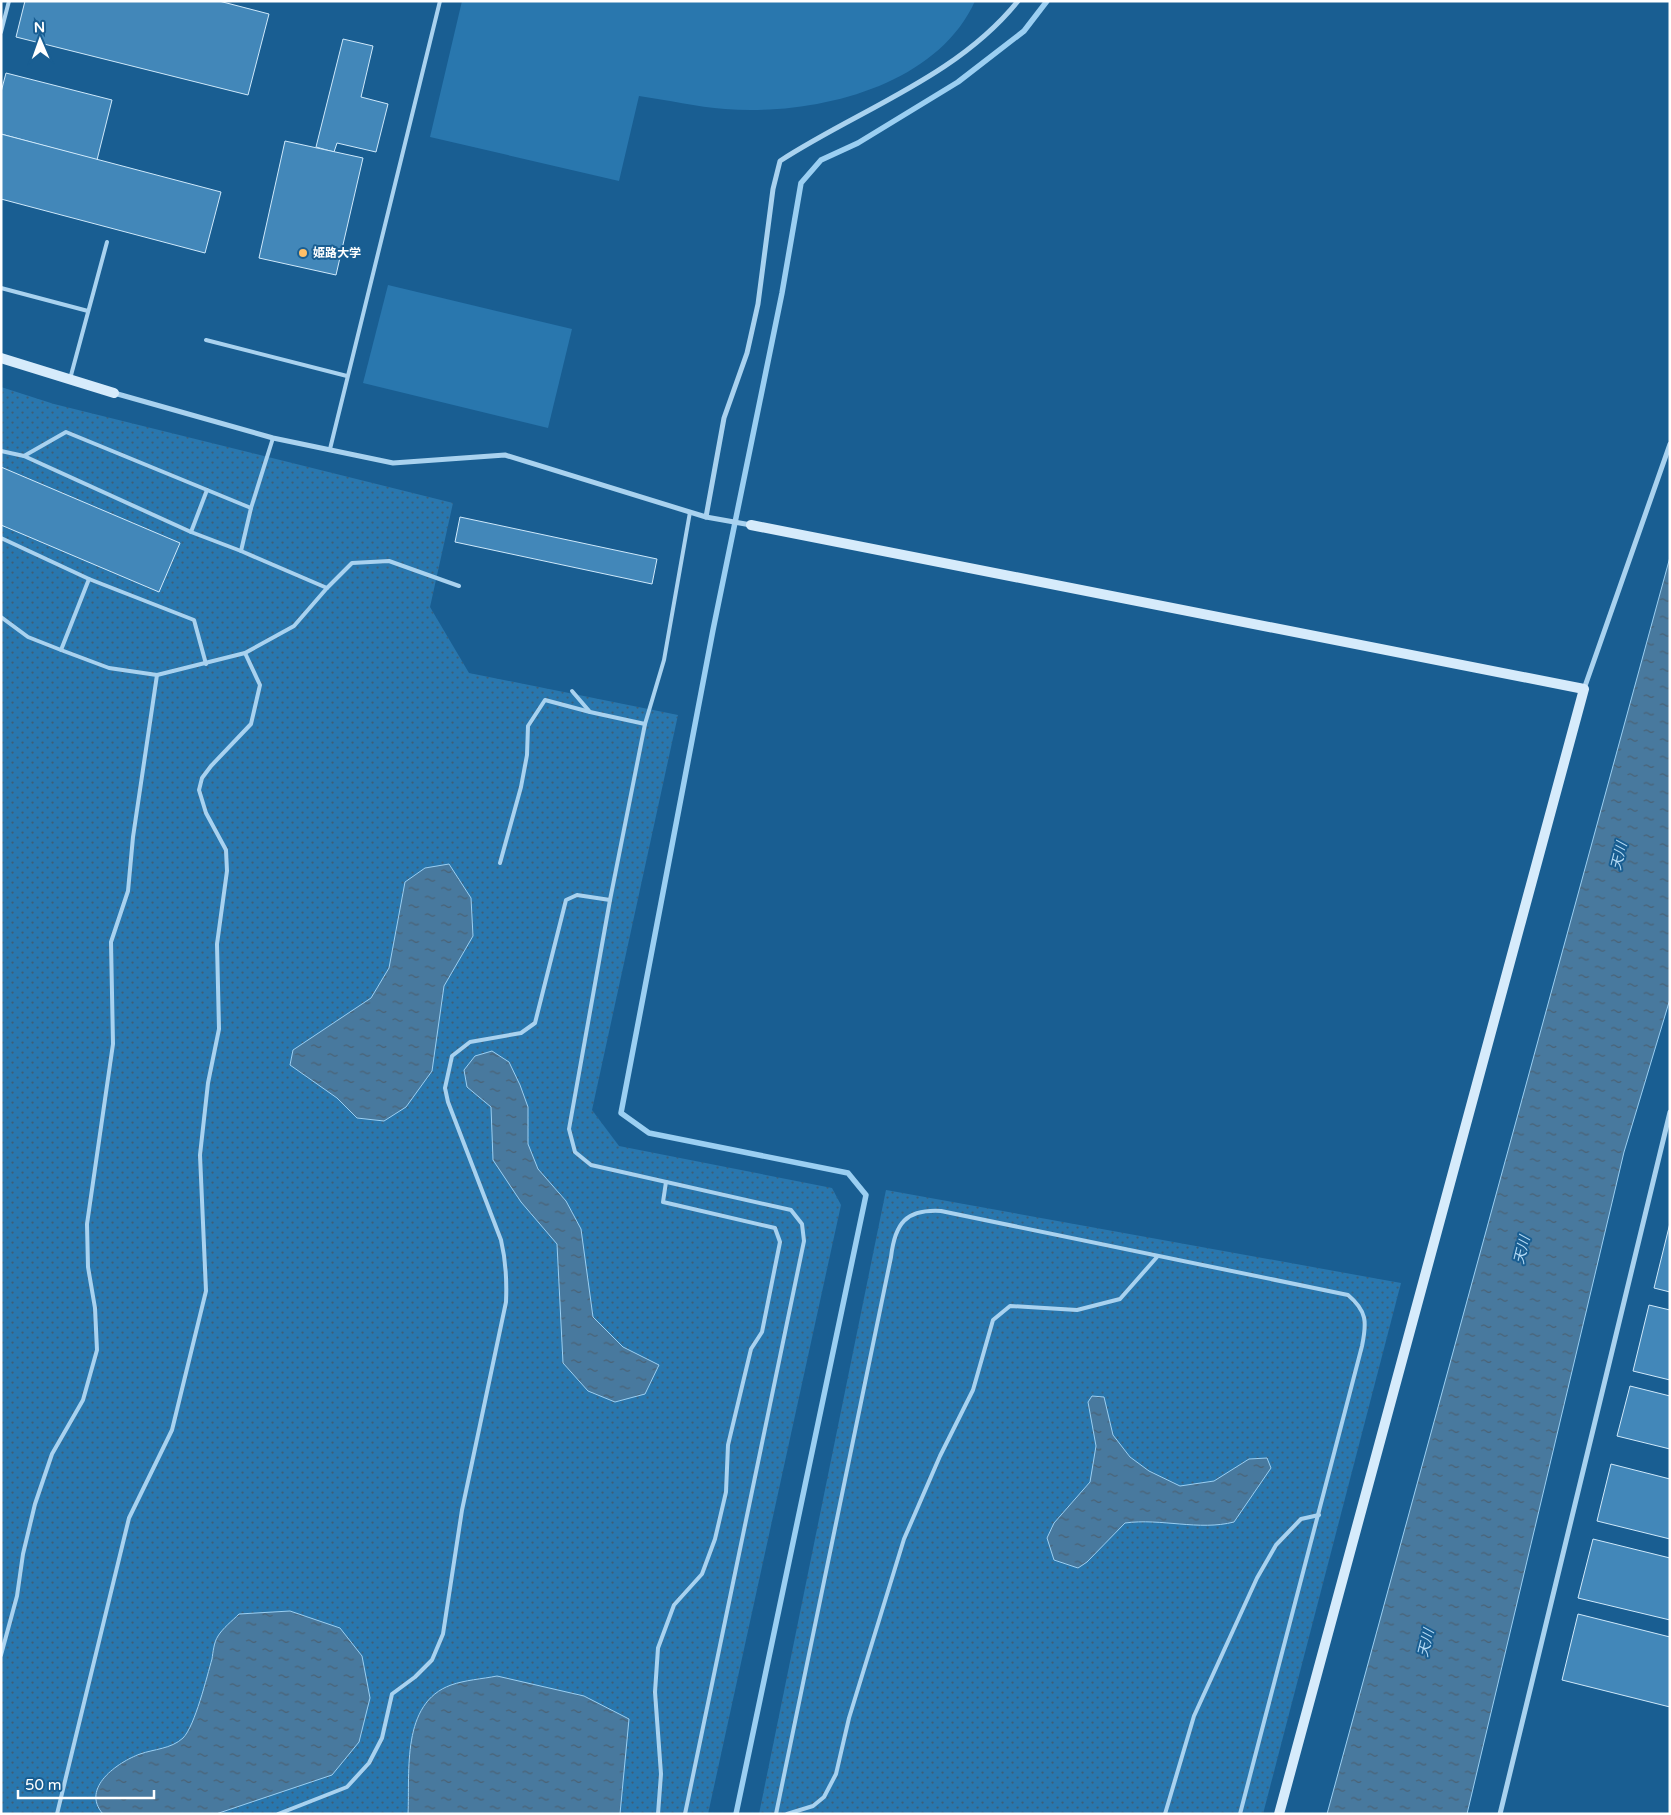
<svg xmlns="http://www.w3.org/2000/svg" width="1671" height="1815" font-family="'Varela Round','Noto Sans JP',sans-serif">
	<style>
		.grass { fill: url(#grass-dots) }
		.pitch { fill: #2977ae }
		.water { fill: url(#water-ripples); stroke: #9bcff2 }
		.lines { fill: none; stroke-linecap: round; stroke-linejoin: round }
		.stream { stroke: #9bcff2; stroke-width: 5.5 }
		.building { fill: #4287b9; stroke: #cfe9fb }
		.lane { stroke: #a9d2ef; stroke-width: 4 }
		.street { stroke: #a9d2ef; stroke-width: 5 }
		.secondary { stroke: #d6ebfb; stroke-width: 10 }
		.poi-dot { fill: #ffbf67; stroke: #195e92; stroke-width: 2 }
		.labels { text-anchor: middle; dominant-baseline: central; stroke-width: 4; stroke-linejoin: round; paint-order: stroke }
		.poi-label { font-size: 12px; font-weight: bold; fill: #fff; stroke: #195e92; text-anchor: start }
		.water-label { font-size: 14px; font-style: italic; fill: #b5dbf6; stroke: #195e92 }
	</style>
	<defs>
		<pattern id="grass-dots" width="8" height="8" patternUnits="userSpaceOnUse" patternTransform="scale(1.25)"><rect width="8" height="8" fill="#2977ae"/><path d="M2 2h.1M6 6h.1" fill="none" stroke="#3c5f78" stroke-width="1.8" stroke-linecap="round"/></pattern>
		<pattern id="water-ripples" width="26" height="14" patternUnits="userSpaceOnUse" patternTransform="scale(1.25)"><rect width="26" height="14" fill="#48799e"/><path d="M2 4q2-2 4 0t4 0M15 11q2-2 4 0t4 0" fill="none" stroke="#4a6275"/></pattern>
	</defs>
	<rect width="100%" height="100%" fill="#195e92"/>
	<g class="grass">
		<path d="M 1,387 L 54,404 L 453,503 L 430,607 L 469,673 L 678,715 L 592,1110 L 619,1146 L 832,1188 L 841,1205 L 708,1814 L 1,1814 Z"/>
		<path d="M 886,1190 L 1401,1283 L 1263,1814 L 759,1814 Z"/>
	</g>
	<g class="pitch">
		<path d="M 462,1 L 975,1 C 936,88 812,116 725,109 C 697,107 668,100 639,96 L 619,181 L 430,137 Z"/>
		<path d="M 388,285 L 572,329 L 548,428 L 363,383 Z"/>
	</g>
	<g class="water">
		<path d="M 1670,557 L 1670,999 L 1624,1152 L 1467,1814 L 1327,1814 Z"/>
		<path d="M 449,864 L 471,898 L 473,936 L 444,986 L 432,1071 L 406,1107 L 384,1121 L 357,1118 L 337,1098 L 290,1065 L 293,1050 L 371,998 L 389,968 L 405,882 L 425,868 Z"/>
		<path d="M 492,1051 L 509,1062 L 520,1085 L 528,1107 L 528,1144 L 538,1169 L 566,1201 L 581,1229 L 593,1317 L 623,1347 L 659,1365 L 645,1394 L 615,1402 L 588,1391 L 563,1363 L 557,1244 L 521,1202 L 493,1160 L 491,1107 L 467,1087 L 464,1070 L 475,1056 Z"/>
		<path d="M 1092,1396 L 1104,1397 L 1113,1435 L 1130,1457 L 1149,1471 L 1180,1486 L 1214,1481 L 1249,1459 L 1267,1458 L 1271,1468 L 1234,1522 C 1199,1531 1161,1518 1125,1523 L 1087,1562 L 1078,1568 L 1054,1560 L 1047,1538 L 1054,1523 L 1090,1482 L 1096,1446 L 1088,1402 Z"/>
		<path d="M 290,1611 L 340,1628 L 362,1656 L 370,1698 L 359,1742 L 332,1775 L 216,1814 L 103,1814 C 80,1788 118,1762 140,1754 C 154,1749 171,1749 183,1738 C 195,1726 207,1676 212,1659 C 213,1652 214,1642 218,1636 C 223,1628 232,1621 239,1614 Z"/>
		<path d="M 497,1676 L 584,1696 L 629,1719 L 620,1814 L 408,1814 C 410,1771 401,1703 451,1685 C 465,1680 482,1679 497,1676 Z"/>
	</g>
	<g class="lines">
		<path class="stream" d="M 736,1814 L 866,1195 L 848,1173 L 649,1133 L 621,1113 L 713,630 L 782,293 L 801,183 L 821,160 L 858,143 L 958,82 L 1024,31 L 1047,1"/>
	</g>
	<g class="building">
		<path d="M 25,1 L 219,1 L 269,14 L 248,95 L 16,37 Z"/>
		<path d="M 343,39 L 373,46 L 361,97 L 388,104 L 376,152 L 337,143 L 334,152 L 316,147 Z"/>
		<path d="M 6,73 L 112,100 L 97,160 L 1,134 L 1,92 Z"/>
		<path d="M 1,134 L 221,192 L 205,253 L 1,199 Z"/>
		<path d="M 285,141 L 363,158 L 336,275 L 259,258 Z"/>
		<path d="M 1,467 L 180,543 L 159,592 L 1,525 Z"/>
		<path d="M 460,517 L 657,559 L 652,584 L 455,542 Z"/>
		<path d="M 1670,1223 L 1670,1292 L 1654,1288 Z"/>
		<path d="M 1649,1305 L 1670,1310 L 1670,1380 L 1633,1371 Z"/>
		<path d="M 1630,1386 L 1670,1396 L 1670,1449 L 1617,1436 Z"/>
		<path d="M 1611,1464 L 1670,1479 L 1670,1539 L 1597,1521 Z"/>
		<path d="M 1593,1539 L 1670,1558 L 1670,1620 L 1578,1598 Z"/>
		<path d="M 1578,1614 L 1670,1637 L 1670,1707 L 1562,1680 Z"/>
	</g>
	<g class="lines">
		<g class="lane">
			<path d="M 1,32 L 9,1"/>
			<path d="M 1,288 L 88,311"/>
			<path d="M 206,340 L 347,376"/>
			<path d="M 70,379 L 107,242"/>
			<path d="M 330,449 L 440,1"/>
			<path d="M 1,451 L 24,456 L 191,532 L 241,551 L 327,588"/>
			<path d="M 24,456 L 66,432 L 251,508"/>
			<path d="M 191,532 L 207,490"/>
			<path d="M 1,538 L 89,579 L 194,620 L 206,664"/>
			<path d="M 241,551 L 251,508 L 273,438"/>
			<path d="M 1,617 L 28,637 L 61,650 L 109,668 L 157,675 L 245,653 L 294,626 L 327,588 L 352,563 L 389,561 L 459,586"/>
			<path d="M 61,650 L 89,579"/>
			<path d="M 572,691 L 590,712 L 645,724 L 664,660 L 690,512"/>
			<path d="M 645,724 L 610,900 L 569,1129 L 575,1152 L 591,1165 L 791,1210 L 802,1224 L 804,1241 L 685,1814"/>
			<path d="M 500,863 L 521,787 L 527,755 L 528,726 L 545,700 L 590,712"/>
			<path d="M 1,1655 L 17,1596 L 23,1554 L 35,1504 L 52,1454 L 83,1400 L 97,1350 L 95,1308 L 88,1267 L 87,1224 L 113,1044 L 111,942 L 128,891 L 133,837 L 157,675"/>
			<path d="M 57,1814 L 129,1518 L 172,1430 L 206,1291 L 200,1155 L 208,1083 L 219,1029 L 217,944 L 227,871 L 226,850 L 206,813 L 199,790 L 202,778 L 211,766 L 251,724 L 260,685 L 245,653"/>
			<path d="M 278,1814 L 347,1787 L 369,1763 L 382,1738 L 392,1694 L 415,1677 L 432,1660 L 443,1634 L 462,1510 L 506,1302 C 507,1280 506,1261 501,1240 L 448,1102 L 445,1088 L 452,1056 L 470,1042 L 521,1033 L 535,1023 L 566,900 L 577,895 L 610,900"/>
			<path d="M 658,1814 L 661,1774 L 655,1692 L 658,1648 L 674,1605 L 702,1574 L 715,1539 L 726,1492 L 728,1445 L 751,1349 L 762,1332 L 780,1242 L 775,1228 L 663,1202 L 666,1182"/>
			<path d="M 776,1814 L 891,1257 C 895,1223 906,1209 941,1211 L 1348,1295 C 1367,1311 1367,1322 1362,1346 L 1240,1814"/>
			<path d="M 787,1814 L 813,1806 L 824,1797 L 836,1774 L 849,1718 L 904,1539 L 940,1456 L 973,1390 L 993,1320 L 1010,1306 L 1077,1310 L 1120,1299 L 1157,1257"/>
			<path d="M 1165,1814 L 1194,1716 L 1257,1578 L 1276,1545 L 1301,1519 L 1319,1515"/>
		</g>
		<g class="street">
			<path d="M 114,393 L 273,438 L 393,463 L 505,455 L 706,517 L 751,525"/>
			<path d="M 706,517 L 724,418 L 747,353 L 758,304 L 773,189 L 780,161 C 860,109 957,77 1018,1"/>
			<path d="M 1584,689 L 1670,444"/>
			<path d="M 1500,1814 L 1670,1112"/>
		</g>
		<g class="secondary">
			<path d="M 1,358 L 114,393"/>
			<path d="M 751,525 L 1584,689 L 1279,1814"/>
		</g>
	</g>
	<circle class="poi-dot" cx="303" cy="253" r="5"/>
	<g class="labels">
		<g class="poi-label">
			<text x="313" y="253">姫路大学</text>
		</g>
		<g class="water-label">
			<text transform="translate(1619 856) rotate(-76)">天川</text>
			<text transform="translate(1522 1250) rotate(-76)">天川</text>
			<text transform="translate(1426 1643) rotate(-76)">天川</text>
		</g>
	</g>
	<rect width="1671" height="1815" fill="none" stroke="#ffffff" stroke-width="5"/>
	<g transform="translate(40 40) rotate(358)" stroke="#195e92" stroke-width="4" paint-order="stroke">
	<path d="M0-4L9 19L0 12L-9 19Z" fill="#ffffff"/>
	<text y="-8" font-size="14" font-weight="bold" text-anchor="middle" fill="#ffffff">N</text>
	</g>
	<path d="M18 1790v8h136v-8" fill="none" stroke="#ffffff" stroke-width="2.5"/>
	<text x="25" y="1790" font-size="15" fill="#ffffff" stroke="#195e92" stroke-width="4" paint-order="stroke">50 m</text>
</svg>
